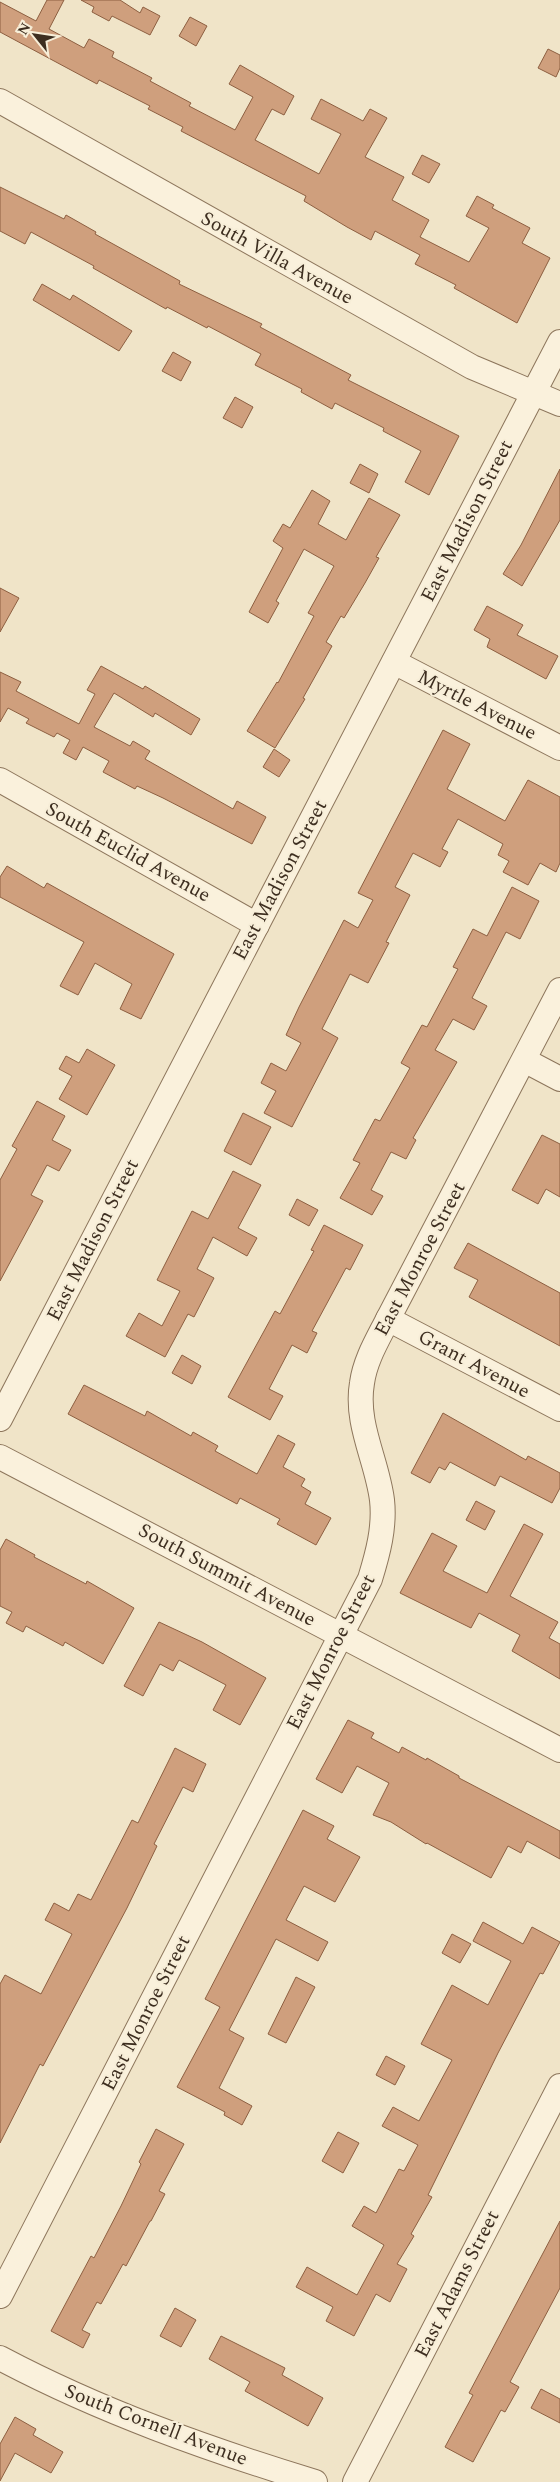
<svg xmlns="http://www.w3.org/2000/svg" width="560" height="2482" font-family="Spectral,serif">
	<style>
		.building { fill: #cf9f7d; stroke: #8d5f41 }
		.lines { fill: none; stroke-linecap: round; stroke-linejoin: round }
		.street-casing { stroke: #8d765c; stroke-width: 26 }
		.street { stroke: #faf1dc; stroke-width: 24 }
		.labels { text-anchor: middle; dominant-baseline: central; stroke-width: 4; stroke-linejoin: round; paint-order: stroke }
		.street-label { font-size: 20px; fill: #3d2e20; stroke: #f7eed8 }
	</style>
	<rect width="100%" height="100%" fill="#f0e4c8"/>
	<g class="building">
		<path d="M 47,0 L 64,0 L 49,29 L 84,48 L 89,39 L 114,52 L 112,57 L 152,78 L 150,81 L 191,103 L 189,106 L 235,130 L 253,97 L 229,84 L 240,65 L 294,96 L 284,115 L 272,109 L 255,140 L 319,174 L 341,134 L 311,119 L 321,99 L 363,121 L 370,109 L 387,118 L 365,157 L 404,177 L 392,200 L 429,220 L 420,237 L 469,262 L 489,228 L 466,216 L 477,196 L 494,205 L 492,208 L 530,228 L 522,243 L 550,258 L 517,323 L 454,288 L 456,285 L 415,264 L 420,255 L 375,231 L 371,240 L 347,227 L 304,201 L 306,196 L 181,131 L 183,127 L 148,109 L 150,106 L 99,80 L 97,84 L 0,32 L 0,2 L 36,21 Z"/>
		<path d="M 81,0 L 120,0 L 140,13 L 143,7 L 160,16 L 150,35 L 112,16 L 109,21 L 92,12 L 94,7 Z"/>
		<path d="M 190,17 L 207,26 L 196,46 L 179,36 Z"/>
		<path d="M 548,49 L 560,55 L 560,68 L 556,77 L 538,68 Z"/>
		<path d="M 422,155 L 440,164 L 429,183 L 412,174 Z"/>
		<path d="M 0,187 L 64,219 L 66,215 L 96,232 L 95,234 L 180,281 L 179,284 L 262,324 L 260,327 L 351,375 L 348,380 L 459,436 L 429,495 L 405,482 L 421,451 L 383,431 L 384,428 L 335,403 L 332,409 L 301,392 L 302,389 L 255,365 L 261,354 L 208,326 L 207,328 L 167,307 L 166,309 L 93,268 L 94,266 L 31,232 L 25,244 L 0,231 Z"/>
		<path d="M 42,284 L 70,300 L 73,295 L 132,331 L 119,351 L 33,300 Z"/>
		<path d="M 173,352 L 191,362 L 181,381 L 162,371 Z"/>
		<path d="M 235,397 L 253,407 L 242,428 L 223,418 Z"/>
		<path d="M 360,464 L 378,474 L 369,493 L 350,483 Z"/>
		<path d="M 560,469 L 560,520 L 522,586 L 503,574 L 521,545 Z"/>
		<path d="M 312,490 L 330,501 L 318,524 L 346,540 L 369,498 L 400,515 L 376,557 L 379,558 L 365,583 L 344,618 L 341,616 L 326,642 L 332,646 L 303,698 L 305,699 L 275,748 L 247,731 L 277,682 L 278,683 L 314,616 L 308,613 L 334,566 L 304,549 L 276,601 L 279,603 L 268,623 L 249,612 L 283,548 L 273,541 L 283,524 L 290,528 Z"/>
		<path d="M 0,588 L 19,598 L 0,632 Z"/>
		<path d="M 487,606 L 523,625 L 517,635 L 558,656 L 546,679 L 487,647 L 490,639 L 474,630 Z"/>
		<path d="M 101,666 L 143,689 L 145,686 L 200,719 L 191,735 L 155,713 L 153,717 L 114,693 L 94,727 L 130,746 L 133,741 L 150,751 L 145,759 L 233,809 L 237,801 L 266,817 L 252,844 L 163,798 L 137,786 L 135,789 L 103,772 L 109,761 L 83,747 L 76,760 L 63,753 L 70,740 L 57,733 L 54,737 L 26,723 L 29,719 L 8,708 L 0,722 L 0,672 L 21,682 L 16,691 L 79,724 L 95,694 L 87,690 Z"/>
		<path d="M 443,730 L 470,744 L 447,789 L 505,821 L 528,780 L 560,797 L 560,863 L 556,872 L 540,863 L 528,885 L 503,872 L 509,861 L 498,855 L 503,844 L 458,819 L 442,849 L 448,852 L 440,867 L 413,853 L 395,887 L 410,895 L 386,942 L 389,943 L 368,983 L 350,974 L 322,1029 L 338,1038 L 292,1127 L 264,1113 L 276,1091 L 261,1083 L 271,1063 L 286,1071 L 301,1043 L 286,1035 L 299,1007 L 344,920 L 358,928 L 373,900 L 358,893 Z"/>
		<path d="M 274,749 L 290,760 L 279,777 L 263,767 Z"/>
		<path d="M 7,866 L 44,888 L 47,883 L 174,954 L 141,1019 L 120,1009 L 132,984 L 95,963 L 78,995 L 60,986 L 84,942 L 0,897 L 0,877 Z"/>
		<path d="M 512,887 L 539,901 L 520,939 L 506,932 L 472,998 L 487,1006 L 474,1030 L 453,1019 L 435,1050 L 457,1062 L 413,1138 L 416,1140 L 406,1159 L 391,1152 L 371,1190 L 383,1196 L 372,1215 L 340,1198 L 360,1163 L 353,1160 L 375,1119 L 380,1121 L 410,1068 L 401,1063 L 422,1025 L 427,1027 L 458,969 L 453,967 L 473,929 L 487,936 Z"/>
		<path d="M 87,1049 L 115,1065 L 87,1115 L 59,1099 L 72,1076 L 59,1069 L 66,1056 L 79,1063 Z"/>
		<path d="M 37,1101 L 65,1116 L 52,1140 L 71,1150 L 59,1171 L 47,1165 L 31,1195 L 43,1201 L 0,1281 L 0,1180 L 17,1149 L 12,1146 Z"/>
		<path d="M 243,1113 L 271,1127 L 251,1165 L 224,1151 Z"/>
		<path d="M 542,1135 L 560,1144 L 560,1197 L 546,1189 L 538,1204 L 512,1190 Z"/>
		<path d="M 233,1171 L 261,1185 L 238,1228 L 257,1238 L 247,1256 L 213,1237 L 197,1269 L 214,1278 L 194,1317 L 188,1314 L 165,1357 L 126,1336 L 139,1313 L 162,1326 L 180,1291 L 157,1280 L 192,1211 L 208,1219 Z"/>
		<path d="M 297,1199 L 318,1210 L 309,1226 L 289,1215 Z"/>
		<path d="M 324,1225 L 363,1245 L 350,1270 L 346,1268 L 312,1331 L 317,1333 L 307,1353 L 292,1345 L 269,1389 L 283,1396 L 270,1420 L 228,1397 L 275,1311 L 280,1314 L 314,1251 L 311,1250 Z"/>
		<path d="M 468,1243 L 560,1293 L 560,1346 L 469,1297 L 478,1280 L 454,1268 Z"/>
		<path d="M 182,1355 L 201,1366 L 192,1384 L 172,1373 Z"/>
		<path d="M 84,1385 L 145,1416 L 147,1411 L 191,1436 L 193,1432 L 218,1446 L 215,1451 L 257,1474 L 278,1435 L 295,1444 L 283,1467 L 305,1479 L 301,1486 L 311,1492 L 305,1504 L 331,1518 L 316,1545 L 277,1524 L 280,1519 L 240,1498 L 237,1504 L 68,1414 Z"/>
		<path d="M 443,1413 L 526,1460 L 528,1456 L 560,1473 L 560,1488 L 552,1503 L 500,1476 L 495,1486 L 450,1462 L 445,1470 L 439,1467 L 430,1483 L 411,1473 Z"/>
		<path d="M 476,1501 L 495,1511 L 485,1530 L 466,1520 Z"/>
		<path d="M 524,1524 L 543,1534 L 510,1596 L 558,1622 L 549,1638 L 560,1644 L 560,1679 L 512,1651 L 520,1635 L 479,1613 L 471,1628 L 400,1593 L 432,1533 L 457,1546 L 443,1571 L 487,1593 Z"/>
		<path d="M 6,1539 L 35,1555 L 34,1557 L 86,1584 L 87,1581 L 134,1608 L 103,1664 L 65,1642 L 63,1646 L 26,1626 L 23,1632 L 6,1623 L 12,1612 L 0,1606 L 0,1550 Z"/>
		<path d="M 159,1622 L 202,1642 L 266,1678 L 240,1725 L 213,1710 L 226,1685 L 179,1660 L 173,1671 L 160,1664 L 143,1696 L 124,1686 Z"/>
		<path d="M 348,1720 L 374,1733 L 371,1738 L 399,1753 L 402,1747 L 426,1760 L 427,1758 L 459,1776 L 459,1778 L 560,1831 L 560,1859 L 527,1841 L 521,1853 L 508,1846 L 491,1878 L 427,1843 L 426,1844 L 391,1822 L 373,1815 L 389,1783 L 357,1766 L 342,1793 L 316,1779 Z"/>
		<path d="M 175,1748 L 206,1764 L 193,1792 L 183,1787 L 154,1844 L 157,1846 L 127,1908 L 43,2066 L 40,2064 L 0,2143 L 0,1984 L 5,1975 L 41,1994 L 72,1934 L 45,1920 L 54,1903 L 69,1911 L 78,1894 L 91,1900 L 132,1820 L 138,1823 Z"/>
		<path d="M 303,1810 L 334,1826 L 327,1839 L 360,1857 L 335,1902 L 304,1886 L 286,1920 L 328,1942 L 318,1961 L 276,1939 L 229,2030 L 244,2038 L 219,2088 L 252,2106 L 242,2125 L 224,2115 L 225,2112 L 177,2087 L 220,2007 L 205,1999 Z"/>
		<path d="M 483,1922 L 523,1944 L 532,1927 L 560,1942 L 543,1974 L 540,1973 L 498,2053 L 428,2195 L 432,2197 L 411,2234 L 414,2236 L 397,2264 L 407,2269 L 390,2302 L 376,2294 L 354,2336 L 326,2321 L 333,2307 L 296,2287 L 307,2267 L 357,2295 L 384,2245 L 352,2226 L 364,2206 L 376,2213 L 399,2169 L 404,2171 L 418,2145 L 382,2126 L 393,2107 L 419,2121 L 452,2060 L 421,2044 L 452,1985 L 488,2005 L 511,1961 L 473,1941 Z"/>
		<path d="M 452,1934 L 471,1944 L 460,1963 L 442,1953 Z"/>
		<path d="M 296,1977 L 315,1987 L 286,2043 L 268,2034 Z"/>
		<path d="M 386,2056 L 405,2066 L 395,2085 L 376,2075 Z"/>
		<path d="M 156,2129 L 184,2144 L 159,2191 L 165,2194 L 151,2221 L 150,2221 L 126,2266 L 123,2264 L 101,2304 L 97,2302 L 82,2330 L 90,2334 L 83,2348 L 51,2331 L 91,2256 L 94,2258 L 121,2206 L 141,2164 L 139,2162 Z"/>
		<path d="M 338,2132 L 359,2143 L 343,2173 L 322,2161 Z"/>
		<path d="M 560,2221 L 560,2288 L 510,2382 L 519,2387 L 505,2412 L 501,2410 L 473,2462 L 445,2447 L 473,2395 L 469,2393 Z"/>
		<path d="M 175,2308 L 196,2320 L 181,2347 L 160,2336 Z"/>
		<path d="M 221,2336 L 285,2368 L 282,2375 L 323,2398 L 308,2426 L 245,2391 L 250,2382 L 209,2359 Z"/>
		<path d="M 541,2389 L 560,2399 L 560,2423 L 531,2408 Z"/>
		<path d="M 15,2417 L 36,2429 L 33,2435 L 63,2452 L 51,2473 L 15,2453 L 0,2481 L 0,2444 Z"/>
	</g>
	<g class="lines">
		<defs>
			<g id="street">
				<path d="M 0,101 L 472,367 L 560,404"/>
				<path d="M 394,662 L 560,748"/>
				<path d="M 0,780 L 257,925"/>
				<path d="M 524,1060 L 560,1079"/>
				<path d="M 388,1319 L 560,1409"/>
				<path d="M 0,1419 L 560,342"/>
				<path d="M 0,1457 L 560,1750"/>
				<path d="M 0,2296 L 370,1579 C 378,1553 385,1527 382,1500 C 377,1460 355,1424 362,1383 C 365,1360 378,1339 388,1319 L 560,990"/>
				<path d="M 0,2358 C 100,2411 207,2449 315,2482"/>
				<path d="M 355,2482 L 560,2086"/>
			</g>
		</defs>
		<use href="#street" class="street-casing"/>
		<use href="#street" class="street"/>
	</g>
	<g class="labels">
		<g class="street-label">
			<text transform="translate(277 258) rotate(29)">South Villa Avenue</text>
			<text transform="translate(467 521) rotate(-63)">East Madison Street</text>
			<text transform="translate(477 705) rotate(27)">Myrtle Avenue</text>
			<text transform="translate(128 852) rotate(29)">South Euclid Avenue</text>
			<text transform="translate(280 880) rotate(-62)">East Madison Street</text>
			<text transform="translate(93 1240) rotate(-63)">East Madison Street</text>
			<text transform="translate(420 1259) rotate(-62)">East Monroe Street</text>
			<text transform="translate(474 1364) rotate(28)">Grant Avenue</text>
			<text transform="translate(227 1575) rotate(28)">South Summit Avenue</text>
			<text transform="translate(331 1652) rotate(-63)">East Monroe Street</text>
			<text transform="translate(146 2013) rotate(-63)">East Monroe Street</text>
			<text transform="translate(457 2284) rotate(-63)">East Adams Street</text>
			<text transform="translate(156 2425) rotate(21)">South Cornell Avenue</text>
		</g>
	</g>
	<g transform="translate(35 35) rotate(300)" stroke="#f7eed8" stroke-width="4" paint-order="stroke">
	<path d="M0-4L9 19L0 12L-9 19Z" fill="#3d2e20"/>
	<text y="-8" font-size="14" font-weight="bold" text-anchor="middle" fill="#3d2e20">N</text>
	</g>
</svg>
